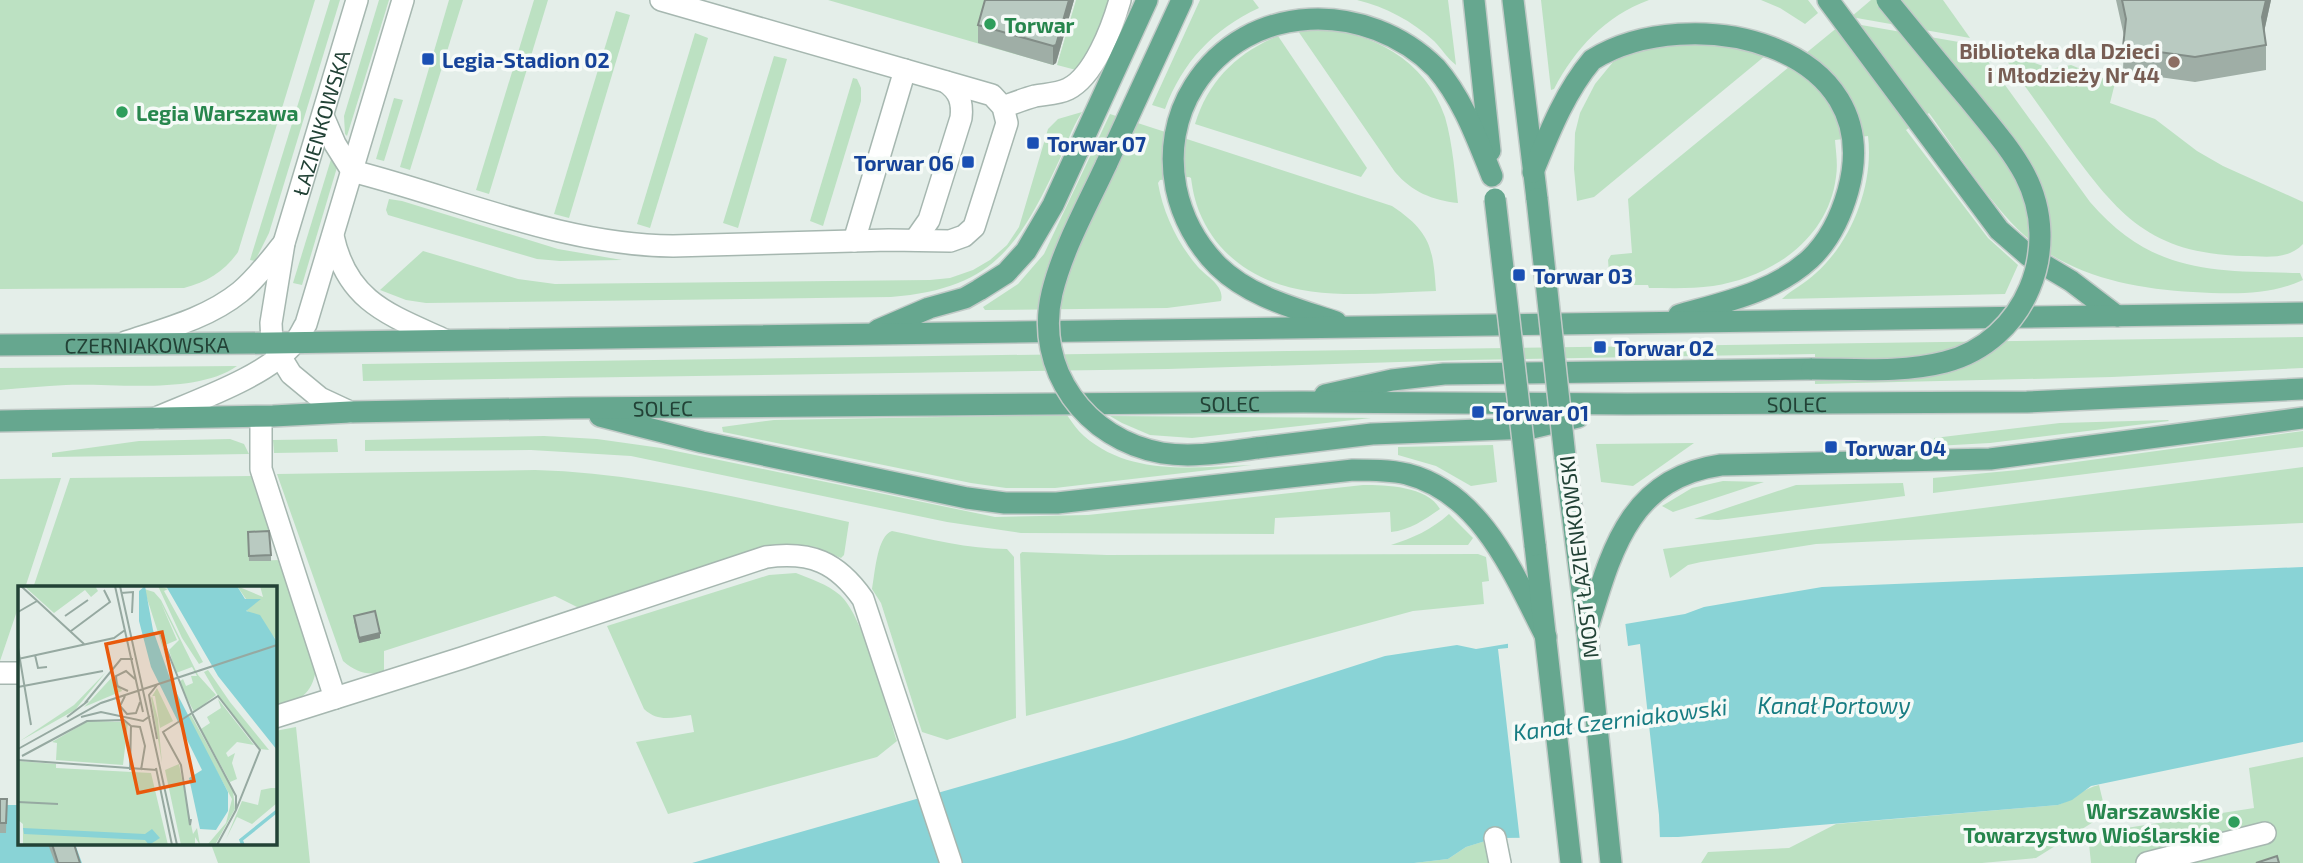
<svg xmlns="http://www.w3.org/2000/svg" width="2303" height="863" font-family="'Exo 2',sans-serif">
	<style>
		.green { fill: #bce1c2 }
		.water { fill: #89d3d6 }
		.pier { fill: #e4eee9 }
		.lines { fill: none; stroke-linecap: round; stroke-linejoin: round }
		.minor-casing { stroke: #a6b7b0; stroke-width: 24 }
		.major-casing { stroke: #c1cac7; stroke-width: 24 }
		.minor { stroke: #fff; stroke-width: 21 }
		.major { stroke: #66a78f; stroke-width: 21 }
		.major-bridge-casing { stroke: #c1cac7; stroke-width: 24; stroke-linecap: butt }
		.major-bridge { stroke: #66a78f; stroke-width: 21 }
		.wall { fill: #9faea6 }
		.shaded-wall { fill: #828d87 }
		.building { fill: #b9cac1; stroke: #828d87; stroke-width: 2 }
		.leisure-dot { fill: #2e9e5b; stroke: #f5faf7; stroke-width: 2.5 }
		.transit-dot { fill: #1a4fb4; stroke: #f5faf7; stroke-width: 2.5 }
		.education-dot { fill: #8d6e63; stroke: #f5faf7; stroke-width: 2.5 }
		.labels { text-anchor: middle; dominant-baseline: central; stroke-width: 7; stroke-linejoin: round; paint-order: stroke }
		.leisure-label { font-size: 21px; font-weight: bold; fill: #27864d; stroke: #f5faf7; text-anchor: start }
		.education-label { font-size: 21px; font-weight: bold; fill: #785e54; stroke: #f5faf7; text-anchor: end }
		.transit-label { font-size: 21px; font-weight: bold; fill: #164399; stroke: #f5faf7; text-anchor: start }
		.street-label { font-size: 21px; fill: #224236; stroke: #f5faf7 }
		.water-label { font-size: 23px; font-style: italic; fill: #177c82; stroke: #f5faf7 }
		.inset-river { fill: none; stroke: #89d3d6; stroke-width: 3.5 }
		.inset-road { fill: none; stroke: #96a9a1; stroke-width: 2 }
		.view { fill: #e8590c; fill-opacity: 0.15; stroke: #e8590c; stroke-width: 3.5 }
		.inset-edge { fill: none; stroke: #224236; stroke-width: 3.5 }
	</style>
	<rect width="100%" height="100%" fill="#e4eee9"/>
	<g class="green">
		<path d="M 0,0 L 315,0 L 238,252 C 225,271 207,282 184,288 L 0,289 Z"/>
		<path d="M 330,0 L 340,0 L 269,233 L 255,261 L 250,260 Z"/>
		<path d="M 379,0 L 389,0 L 347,136 L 345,134 L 344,116 Z"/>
		<path d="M 449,0 L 463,0 L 410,170 L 400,167 Z"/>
		<path d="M 534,0 L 548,0 L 489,194 L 476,190 Z"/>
		<path d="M 828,0 L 1074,0 L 1053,65 Z"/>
		<path d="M 1076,0 L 1111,0 L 1080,71 L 1057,65 Z"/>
		<path d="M 1200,0 L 1253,0 L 1259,8 C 1213,29 1182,63 1165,109 L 1152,105 Z"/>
		<path d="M 1357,0 L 1448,0 L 1456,65 C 1447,58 1442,49 1434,41 C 1412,21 1386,7 1357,0 Z"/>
		<path d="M 1541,0 L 1649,0 C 1605,16 1575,49 1554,89 L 1551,90 Z"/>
		<path d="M 1761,0 L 1808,0 L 1818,13 L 1805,24 L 1780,8 Z"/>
		<path d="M 1871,0 L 1943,0 L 1970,38 L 1851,17 Z"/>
		<path d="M 616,11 L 630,15 L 569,218 L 554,214 Z"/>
		<path d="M 1844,22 L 1976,45 L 2090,202 C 2152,274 2213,271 2300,273 L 2303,280 C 2269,296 2229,294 2193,292 C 2134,289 2070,276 2024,235 C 1990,204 1957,151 1929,113 L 1906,130 L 1988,238 L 2018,265 L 2005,294 L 1782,299 C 1791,290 1806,283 1816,273 C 1852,241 1874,184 1868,136 L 1835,140 C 1836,153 1838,164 1836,177 C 1828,240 1771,277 1713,286 C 1692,289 1670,288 1649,288 L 1648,285 L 1610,285 L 1608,260 L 1611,255 L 1632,253 L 1628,199 Z"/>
		<path d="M 1694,24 L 1729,26 L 1777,46 L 1594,197 L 1577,201 L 1574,169 L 1575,133 L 1580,113 L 1595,84 L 1613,62 L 1679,27 Z"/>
		<path d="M 1314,29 C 1370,30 1426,60 1445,117 C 1453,145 1455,175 1458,203 C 1432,200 1412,192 1395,172 L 1298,31 Z"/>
		<path d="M 695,33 L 708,38 L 650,228 L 637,224 Z"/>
		<path d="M 1278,36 L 1367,168 L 1361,177 L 1195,124 C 1208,81 1237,53 1278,36 Z"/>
		<path d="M 1999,50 L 2051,69 L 2071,65 L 2115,83 L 2110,103 L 2155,119 L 2197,151 L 2223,166 L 2303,202 L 2303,244 C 2287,261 2264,256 2243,256 C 2150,253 2119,216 2067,145 C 2045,114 2022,82 1999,50 Z"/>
		<path d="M 774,56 L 787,59 L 738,228 L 723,223 Z"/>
		<path d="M 853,78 L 857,79 L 861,88 L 861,101 L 823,226 L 810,221 Z"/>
		<path d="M 394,98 L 403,100 L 384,161 L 376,159 Z"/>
		<path d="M 1082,112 C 1071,129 1066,147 1057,165 C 1017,250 990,289 891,297 L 426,303 L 406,300 L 380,290 L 423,251 L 518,279 L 555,284 L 930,280 L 950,278 L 973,270 L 990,260 L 1007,245 L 1019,227 L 1048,129 L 1058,119 Z"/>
		<path d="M 1110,114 L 1392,206 C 1431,232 1433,248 1436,291 C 1362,293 1275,308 1220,246 C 1209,233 1199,215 1195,199 C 1193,192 1192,185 1191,178 L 1189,177 L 1160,180 L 1158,183 C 1163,213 1178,244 1198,267 C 1207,277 1225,286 1221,301 L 1167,308 L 985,310 L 983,307 L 1018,284 L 1044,254 Z"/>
		<path d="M 332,156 L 338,164 L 302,285 L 293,283 Z"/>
		<path d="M 389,199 L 402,201 L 558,249 L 622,260 L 560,261 L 537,259 L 388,215 L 386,210 Z"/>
		<path d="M 2303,337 L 2303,368 L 2112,377 L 1815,384 L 1815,354 L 1464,360 L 1168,369 L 363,381 L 362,364 Z"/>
		<path d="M 237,366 C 196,395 115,383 66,385 C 44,386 22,388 0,390 L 0,368 Z"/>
		<path d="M 1067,415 C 1072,422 1077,430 1084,436 C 1131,477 1195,467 1252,465 L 1055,488 L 1006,488 L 971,483 L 733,434 L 723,432 L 722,427 L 774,420 Z"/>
		<path d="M 1110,416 L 1371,418 L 1192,438 L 1150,435 L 1122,423 Z"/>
		<path d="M 2168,420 L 2169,421 L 1990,443 L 1935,446 L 1934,438 L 2060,423 Z"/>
		<path d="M 2303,431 L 2303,447 L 1933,493 L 1933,478 L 2018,470 Z"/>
		<path d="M 544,436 L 597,439 L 661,448 L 995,517 L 1088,515 L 1363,485 C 1386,485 1427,486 1440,509 C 1424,520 1410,530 1391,532 L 1390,512 L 1275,518 L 1274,534 L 1021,533 L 947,522 L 631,456 L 531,450 L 365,451 L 365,440 Z"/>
		<path d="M 230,439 L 244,444 L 249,454 L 52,457 L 52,453 L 139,441 Z"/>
		<path d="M 337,439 L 338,452 L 274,453 L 273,440 Z"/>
		<path d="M 1694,443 L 1633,486 L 1601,482 L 1596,444 Z"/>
		<path d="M 1493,445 L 1497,482 L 1471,486 L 1436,466 L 1398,455 L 1398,447 Z"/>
		<path d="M 2303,467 L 2303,523 L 1816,544 L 1701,562 L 1688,565 L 1670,578 L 1663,549 Z"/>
		<path d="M 535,470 C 641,473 745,499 849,522 L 844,555 L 841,558 L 815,547 L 797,545 L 583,610 L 555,596 L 384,651 L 384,672 C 367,676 356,672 343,661 L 277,474 Z"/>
		<path d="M 251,476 L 271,536 L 249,537 L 250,561 L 280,560 L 316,669 C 312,695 299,702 275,706 L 275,588 L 33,588 L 70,478 Z"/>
		<path d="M 61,478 L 25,588 L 19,588 L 19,605 L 0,661 L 0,479 Z"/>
		<path d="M 1723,481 L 1764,482 L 1673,512 L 1662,506 L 1692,488 Z"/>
		<path d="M 1903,483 L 1905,496 L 1718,520 L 1694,519 L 1796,485 Z"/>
		<path d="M 1449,514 L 1473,538 L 1468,545 L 1391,545 C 1413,538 1431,530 1449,514 Z"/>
		<path d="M 892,531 C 930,539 968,549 1007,549 L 1014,557 L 1016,718 L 947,740 L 922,732 L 881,603 L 872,589 C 875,573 877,536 892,531 Z"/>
		<path d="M 1022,552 L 1107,555 L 1478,554 L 1486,557 L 1489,581 L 1482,582 L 1484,604 L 1413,611 L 1026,716 L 1020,554 Z"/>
		<path d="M 796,573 C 811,579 827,584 840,595 C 864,616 886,707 897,741 L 877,757 L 668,814 L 636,742 L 694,732 L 691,715 C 673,717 659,723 644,709 L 607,626 L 769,575 Z"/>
		<path d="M 296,727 L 310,863 L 218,863 L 211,844 L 275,844 L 275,731 Z"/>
		<path d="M 2303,757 L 2303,863 L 2091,863 L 2088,834 L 2254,808 L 2249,768 Z"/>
		<path d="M 2099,785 L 2106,814 L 2036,858 L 1982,863 L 1701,863 L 1708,852 L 1789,848 L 1836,824 L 2058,805 C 2072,800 2084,788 2099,785 Z"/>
		<path d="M 1485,841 L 1490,863 L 1414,863 L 1448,859 L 1466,847 Z"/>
	</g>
	<g class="water">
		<path d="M 2303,567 L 2303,742 L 2091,786 L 2072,800 L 2058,805 L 1678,837 L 1495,838 L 1466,847 L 1448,859 L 1414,863 L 692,863 L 1123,740 L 1385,656 L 1457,645 L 1476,649 L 1685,614 L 1704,607 L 1822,587 Z"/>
		<path d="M 0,805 L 19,805 L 19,844 L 75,844 L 82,863 L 0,863 Z"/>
	</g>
	<path class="pier" d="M 1625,621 L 1628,646 L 1640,644 L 1659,815 L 1660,840 L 1520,841 L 1498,649 L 1508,648 L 1508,640 Z"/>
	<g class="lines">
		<defs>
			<g id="minor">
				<path d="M 1003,107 C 1014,103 1024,99 1035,96 C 1046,94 1058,94 1068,89 C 1094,76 1112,28 1120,0"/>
				<path d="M 323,116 L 335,144 L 352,171 C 458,198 562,245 673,246 L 889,240 L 950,241 L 964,236 L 974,227 L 1007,123 L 1003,107 L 992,95 L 661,0"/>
				<path d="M 333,236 C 347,302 390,315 445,340"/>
				<path d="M 915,240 L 929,220 L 961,118 C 963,102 959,91 946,82"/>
				<path d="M 854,241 L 905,70"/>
				<path d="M 126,342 C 165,329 208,318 240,292 C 257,278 270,260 284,243"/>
				<path id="s1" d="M 350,412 L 320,398 L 291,374 L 272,343 L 271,323 L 284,243 L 357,0"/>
				<path d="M 261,417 L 261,469 L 335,698"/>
				<path d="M 156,418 C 195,401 268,376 294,343 C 299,338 302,330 306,324 L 403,0"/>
				<path d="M 0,673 L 19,673"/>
				<path d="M 275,717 L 462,658 L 766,557 C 811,551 837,562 863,599 L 951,863"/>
				<path d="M 1495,838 L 1500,863"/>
				<path d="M 2147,863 L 2265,833"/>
			</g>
			<g id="major">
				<path d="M 1474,0 L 1490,151"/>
				<path d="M 1513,0 L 1537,199"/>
				<path d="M 1828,0 L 1999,230 L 2029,256 L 2071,281 L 2117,316"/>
				<path d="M 1106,165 L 1182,0"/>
				<path d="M 1533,172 C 1549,133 1565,92 1592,60 C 1689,0 1889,43 1848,191 C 1841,216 1829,241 1810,259 C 1774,292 1725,302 1679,315"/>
				<path d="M 1336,322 C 1295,308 1250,297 1218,266 C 1197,245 1182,217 1176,188 C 1169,152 1175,116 1194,86 C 1248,0 1368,0 1436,68 C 1463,99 1477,139 1492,176"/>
				<path d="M 878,330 L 929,308 L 965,298 L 979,290 L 1006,273 L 1026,251 L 1053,205 L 1147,0"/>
				<path id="s2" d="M 0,345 L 272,343 L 2303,313"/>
				<path d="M 1325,395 L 1392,380 L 1444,374 L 1812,369"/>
				<path d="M 600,416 L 702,442 L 967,498 L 1005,503 L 1057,503 L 1353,470 C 1371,470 1389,470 1407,474 C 1482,493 1514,575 1546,637"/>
				<path id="s3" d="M 0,421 L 273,416 L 350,412 L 571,408 L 1303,402 L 1627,404 L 2027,402 L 2303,389"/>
				<path d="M 1257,448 L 1372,434 L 1532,428 L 1578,417"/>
				<path d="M 1565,457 L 1587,630 L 1611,863"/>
				<path d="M 1535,545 L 1571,863"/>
				<path d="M 1587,630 C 1611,553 1628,478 1721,465 L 1990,459 L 2303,418"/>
			</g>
		</defs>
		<use href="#minor" class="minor-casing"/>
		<use href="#major" class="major-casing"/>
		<use href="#minor" class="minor"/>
		<use href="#major" class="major"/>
		<defs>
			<g id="major-bridge">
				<path d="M 1106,165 C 1087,206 1063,248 1052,293 C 1034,369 1086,440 1162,453 C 1193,458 1226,452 1257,448"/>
				<path d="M 1495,199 L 1535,545"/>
				<path d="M 1537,199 L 1565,457"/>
				<path d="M 1812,369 C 1856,369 1902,373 1945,362 C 2026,341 2063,248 2025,175 C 2010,147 1988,123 1968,98 C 1941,66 1914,33 1887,0"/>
			</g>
		</defs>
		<use href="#major-bridge" class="major-bridge-casing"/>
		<use href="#major-bridge" class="major-bridge"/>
	</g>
	<g class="wall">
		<path d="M 985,0 L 1074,0 L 1056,63 L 1053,65 L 978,43 L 978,25 Z"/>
		<path d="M 2116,0 L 2271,0 L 2264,32 L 2266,45 L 2266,70 L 2195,82 L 2123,72 L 2124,36 Z"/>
		<path d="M 248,532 L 271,555 L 271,561 L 249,561 Z"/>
		<path d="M 354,616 L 380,638 L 359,643 L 354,621 Z"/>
		<path d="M 0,799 L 7,799 L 6,833 L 0,833 Z"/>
		<path d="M 48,844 L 74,844 L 80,863 L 55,863 Z"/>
	</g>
	<g class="shaded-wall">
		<path d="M 1069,0 L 1074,0 L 1056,63 L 1053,65 L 1053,46 Z"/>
		<path d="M 2266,0 L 2271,0 L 2262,41 L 2262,17 Z"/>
		<path d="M 380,633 L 380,638 L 359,643 L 359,638 Z"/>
	</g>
	<g class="building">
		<path d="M 985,0 L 1069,0 L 1056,45 L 1053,46 L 978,25 Z"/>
		<path d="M 2122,0 L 2266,0 L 2262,17 L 2266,45 L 2195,57 L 2123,47 L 2126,19 Z"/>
		<path d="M 269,531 L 271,555 L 249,556 L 248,532 Z"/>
		<path d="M 375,611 L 380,633 L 359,638 L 354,616 Z"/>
		<path d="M 0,799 L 7,799 L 6,823 L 0,823 Z"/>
		<path d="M 52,844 L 74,844 L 80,863 L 58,863 Z"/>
		<path d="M 2277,856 L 2279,863 L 2256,863 Z"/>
	</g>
	<g class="leisure-dot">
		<circle cx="990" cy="24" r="7"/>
		<circle cx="122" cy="112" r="7"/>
		<circle cx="2234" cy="822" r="7"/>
	</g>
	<g class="transit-dot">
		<rect x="421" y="52" width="14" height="14" rx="3.5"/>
		<rect x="1026" y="136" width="14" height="14" rx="3.5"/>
		<rect x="961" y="155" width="14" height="14" rx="3.5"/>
		<rect x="1512" y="268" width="14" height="14" rx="3.5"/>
		<rect x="1593" y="340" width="14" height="14" rx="3.5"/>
		<rect x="1471" y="405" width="14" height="14" rx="3.5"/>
		<rect x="1824" y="440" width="14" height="14" rx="3.5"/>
	</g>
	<circle class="education-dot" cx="2174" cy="62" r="7"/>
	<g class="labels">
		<g class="leisure-label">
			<text x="1004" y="24">Torwar</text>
			<text x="136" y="112">Legia Warszawa</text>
			<text x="2220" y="810" text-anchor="end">Warszawskie<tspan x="2220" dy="24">Towarzystwo Wioślarskie</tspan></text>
		</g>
		<g class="education-label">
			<text x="2160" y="50">Biblioteka dla Dzieci<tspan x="2160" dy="24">i Młodzieży Nr 44</tspan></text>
		</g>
		<g class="transit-label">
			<text x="442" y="59">Legia-Stadion 02</text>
			<text x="1047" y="143">Torwar 07</text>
			<text x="954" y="162" text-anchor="end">Torwar 06</text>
			<text x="1533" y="275">Torwar 03</text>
			<text x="1614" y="347">Torwar 02</text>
			<text x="1492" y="412">Torwar 01</text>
			<text x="1845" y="447">Torwar 04</text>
		</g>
		<g class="street-label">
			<text stroke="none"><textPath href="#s1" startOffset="334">ŁAZIENKOWSKA</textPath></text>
			<text stroke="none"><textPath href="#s2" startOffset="147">CZERNIAKOWSKA</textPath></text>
			<text stroke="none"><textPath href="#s3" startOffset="1230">SOLEC</textPath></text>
			<text stroke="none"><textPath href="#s3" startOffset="1797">SOLEC</textPath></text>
			<text stroke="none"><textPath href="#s3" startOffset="663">SOLEC</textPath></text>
			<text transform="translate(1578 557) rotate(-97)">MOST ŁAZIENKOWSKI</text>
		</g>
		<g class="water-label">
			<text x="1834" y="705">Kanał Portowy</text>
			<text transform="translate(1620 719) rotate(-7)">Kanał Czerniakowski</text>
		</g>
	</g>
	<g transform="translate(18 586)">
		<rect width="259" height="259" fill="#e4eee9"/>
		<path d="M 6,0 L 77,0 L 80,5 L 73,11 L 67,4 L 36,27 ZM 140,0 L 150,3 L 146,5 L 185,76 L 181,78 L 164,52 ZM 219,0 L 245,11 L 242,0 L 259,0 L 259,54 L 228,24 L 228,13 ZM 126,3 L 136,6 L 143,14 L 180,89 L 198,109 L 176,126 L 161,96 L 165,93 L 168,100 L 175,97 L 173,90 L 179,90 L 174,81 L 158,87 L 151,64 L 161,54 L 143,17 L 159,54 L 145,60 L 152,84 ZM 190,84 L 212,116 L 251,164 L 242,163 L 200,110 L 186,86 ZM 88,86 L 57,124 L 2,155 L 56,119 ZM 96,89 L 104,105 L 66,121 L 73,114 ZM 139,102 L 155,135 L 142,142 L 137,110 L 134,110 L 140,133 L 144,177 L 133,112 ZM 200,113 L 236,159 L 219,156 L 208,167 L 210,171 L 217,167 L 214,177 L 219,193 L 212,196 L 183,143 L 192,137 L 189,131 L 203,122 ZM 173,129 L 215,205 L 217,223 L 197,259 L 190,258 L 208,237 L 214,213 L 169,131 ZM 70,135 L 110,136 L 105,179 L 38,174 L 39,157 L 34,156 ZM 0,175 L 38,178 L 38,182 L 133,187 L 150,259 L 5,259 L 5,238 L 0,234 ZM 161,178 L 175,248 L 179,242 L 182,259 L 177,251 L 177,259 L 163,259 L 147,184 ZM 253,202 L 259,202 L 259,217 L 234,238 L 219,231 L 208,253 L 224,215 L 240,219 L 243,204 Z" fill="#bce1c2"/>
		<path d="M 127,0 L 135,44 L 154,98 L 210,206 L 210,225 L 198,244 L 182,243 L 171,192 L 184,184 L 133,81 L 121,35 L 121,5 ZM 148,0 L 219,0 L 227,13 L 243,13 L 228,25 L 242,29 L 259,56 L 259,164 L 200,90 ZM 5,242 L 127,248 L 134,243 L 142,252 L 131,259 L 127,254 L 6,248 Z" fill="#89d3d6"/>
		<path class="inset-river" d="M 225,259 L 223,254 L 259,225"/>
		<path class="inset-road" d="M 3,0 L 66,58M 97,0 L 125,126M 102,0 L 159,259M 103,7 L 115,6 L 114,27M 0,26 L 19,15M 47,30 L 70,14M 53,45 L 92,16 L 86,4M 143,49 L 175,129 L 218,210 L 218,224 L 199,259M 0,62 L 13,139M 17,69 L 20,82 L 29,81M 0,73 L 96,52 L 107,44M 139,99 L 131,109 L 139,153M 0,101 L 85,85M 110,105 L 99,100 L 98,90 L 108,85 L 117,93M 107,110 L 102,120 L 109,128 L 118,127 L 122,116M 67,117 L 103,73 L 115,73M 49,131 L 70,115M 63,131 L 83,126 L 125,135 L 132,130M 113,140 L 122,141 L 127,160 L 123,184M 0,163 L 83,117 L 259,59M 4,170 L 69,135 L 106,134 L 113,140M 0,174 L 139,184M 138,182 L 154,259M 112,184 L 113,140M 0,216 L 40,218M 173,233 L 172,239 L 163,179 L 145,146 L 200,110 L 242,164 L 218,224"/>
		<path class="view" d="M 144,46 L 176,195 L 120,207 L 88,58 Z"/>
		<rect width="259" height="259" class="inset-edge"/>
	</g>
</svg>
